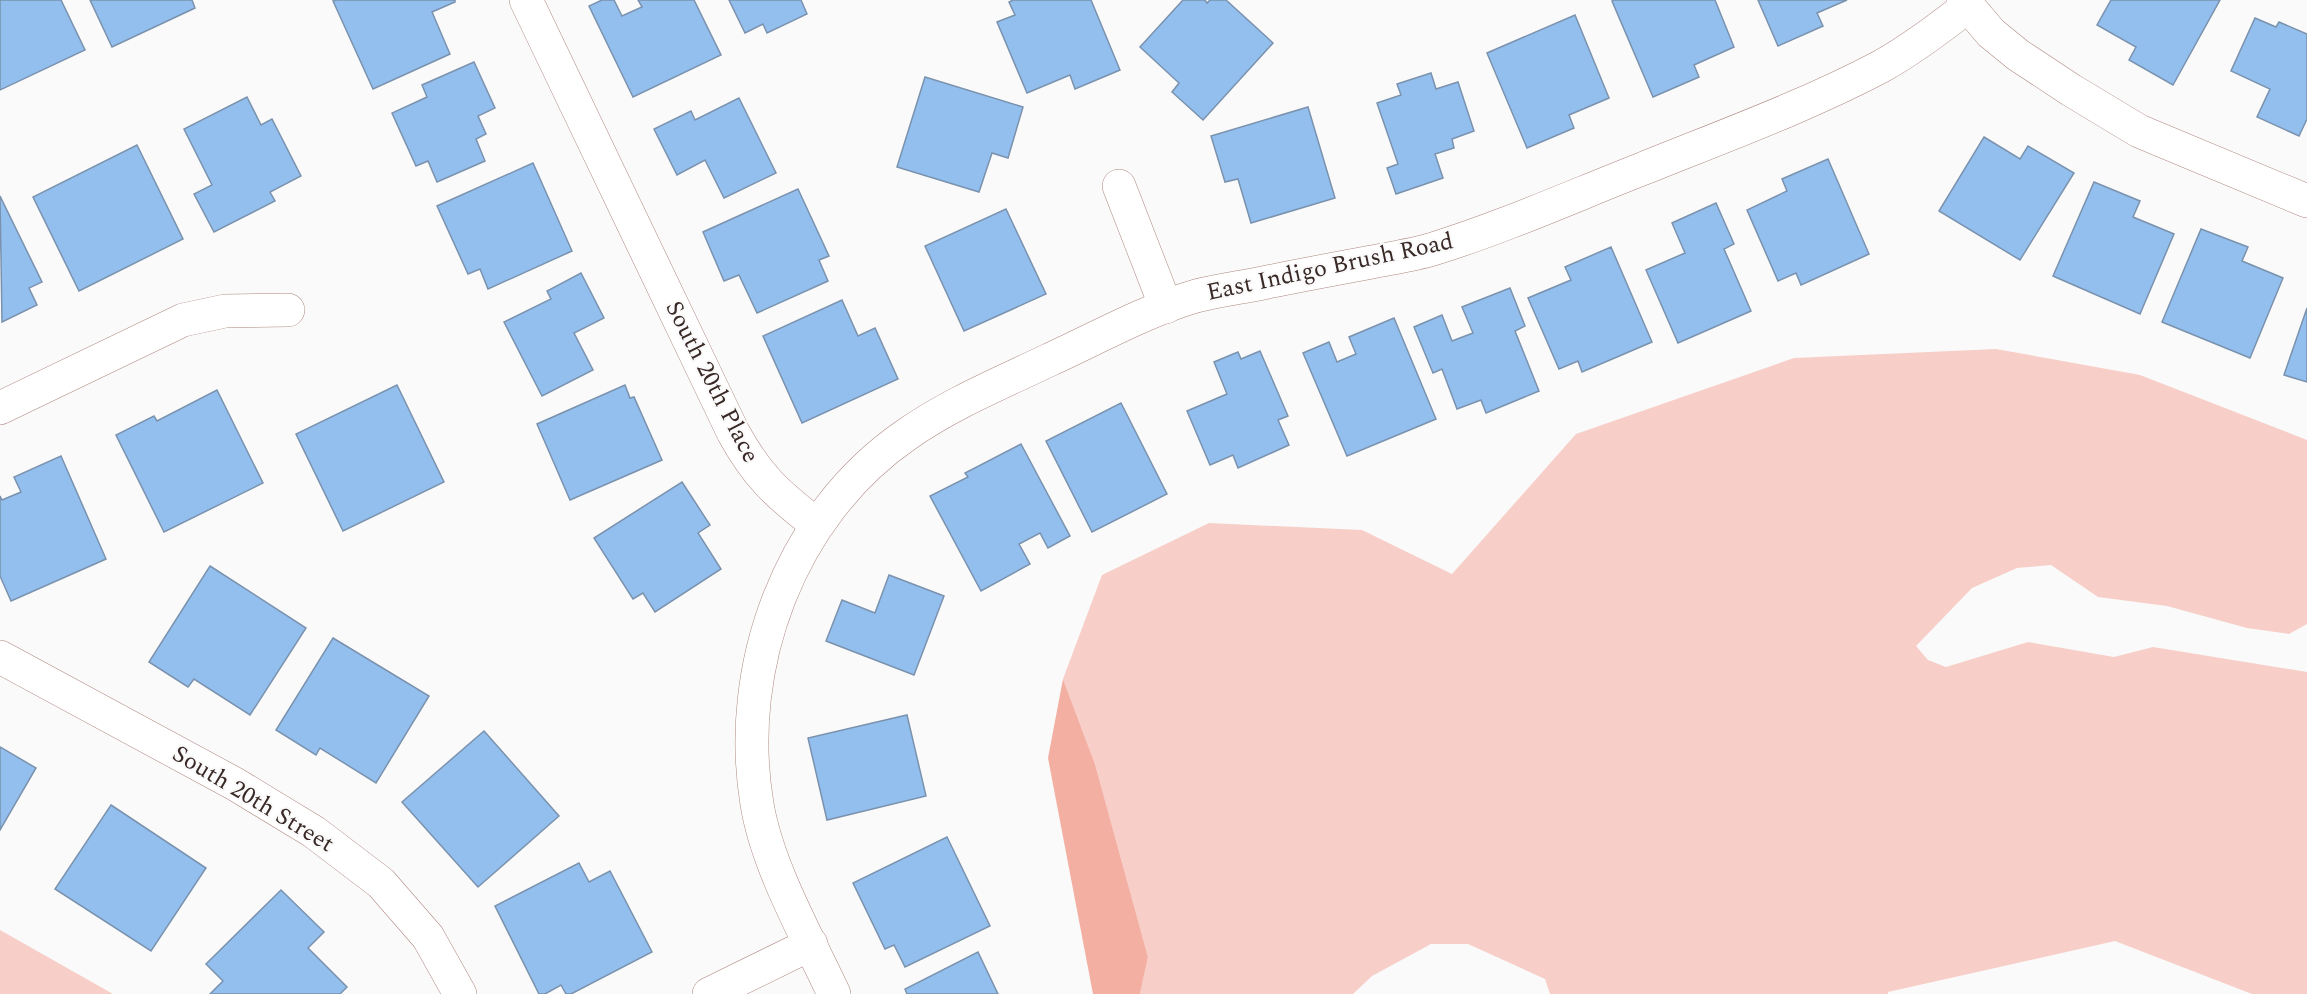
<svg xmlns="http://www.w3.org/2000/svg" width="2307" height="994" font-family="Spectral,serif">
	<style>
		.green { fill: #f7cfc8 }
		.forest { fill: #f4afa3 }
		.building { fill: #93bfef; stroke: #7a92ad; stroke-width: 1.5 }
		.lines { fill: none; stroke-linecap: round; stroke-linejoin: round }
		.minor-casing { stroke: #ae8881; stroke-width: 34 }
		.minor { stroke: #fff; stroke-width: 33 }
		.labels { text-anchor: middle; dominant-baseline: central; stroke-width: 4.5; stroke-linejoin: round; paint-order: stroke }
		.street-label { font-size: 24px; fill: #392926; stroke: #fafafa }
	</style>
	<rect width="100%" height="100%" fill="#fafafa"/>
	<g class="green">
		<path d="M 1996,349 L 2140,375 L 2307,440 L 2307,624 L 2289,634 L 2247,628 L 2167,606 L 2098,597 L 2051,565 L 2017,568 L 1972,588 L 1916,646 L 1928,660 L 1946,667 L 2028,642 L 2114,657 L 2153,647 L 2307,672 L 2307,994 L 2252,994 L 2115,941 L 1888,992 L 1888,994 L 1550,994 L 1545,979 L 1468,944 L 1431,944 L 1372,976 L 1353,994 L 1140,994 L 1148,957 L 1095,764 L 1063,679 L 1102,575 L 1209,523 L 1362,530 L 1452,574 L 1576,434 L 1794,358 Z"/>
		<path d="M 0,930 L 113,994 L 0,994 Z"/>
	</g>
	<path class="forest" d="M 1063,679 L 1095,764 L 1148,957 L 1140,994 L 1093,994 L 1048,758 Z"/>
	<g class="building">
		<path d="M 0,0 L 61,0 L 85,50 L 0,90 Z"/>
		<path d="M 90,0 L 192,0 L 195,8 L 112,47 Z"/>
		<path d="M 336,0 L 455,0 L 455,2 L 432,12 L 450,54 L 373,89 L 333,1 Z"/>
		<path d="M 602,0 L 614,0 L 622,16 L 642,7 L 638,0 L 694,0 L 721,55 L 633,97 L 589,6 Z"/>
		<path d="M 729,0 L 801,0 L 807,14 L 767,33 L 763,24 L 745,33 Z"/>
		<path d="M 1013,0 L 1091,0 L 1120,70 L 1075,89 L 1070,75 L 1027,93 L 997,22 L 1015,15 L 1009,2 Z"/>
		<path d="M 1183,0 L 1205,0 L 1207,3 L 1210,0 L 1226,0 L 1273,43 L 1203,120 L 1172,92 L 1179,83 L 1140,47 Z"/>
		<path d="M 1614,0 L 1715,0 L 1734,47 L 1694,65 L 1699,77 L 1653,97 L 1612,1 Z"/>
		<path d="M 1758,0 L 1847,0 L 1817,13 L 1823,26 L 1778,46 Z"/>
		<path d="M 2111,0 L 2220,0 L 2173,85 L 2129,60 L 2136,47 L 2097,25 Z"/>
		<path d="M 1575,15 L 1609,98 L 1569,115 L 1574,128 L 1527,148 L 1487,53 Z"/>
		<path d="M 2255,18 L 2276,27 L 2279,22 L 2307,34 L 2307,119 L 2299,136 L 2257,117 L 2270,89 L 2231,71 Z"/>
		<path d="M 474,62 L 495,108 L 478,116 L 486,134 L 476,139 L 485,161 L 437,182 L 428,161 L 416,166 L 392,113 L 427,97 L 422,85 Z"/>
		<path d="M 1431,73 L 1436,89 L 1458,82 L 1474,131 L 1452,139 L 1454,148 L 1435,154 L 1443,178 L 1396,194 L 1387,168 L 1398,164 L 1377,103 L 1401,95 L 1397,84 Z"/>
		<path d="M 925,77 L 1023,107 L 1008,158 L 992,153 L 979,192 L 897,167 Z"/>
		<path d="M 247,97 L 261,125 L 272,119 L 301,176 L 270,192 L 275,201 L 214,232 L 194,194 L 212,185 L 184,129 Z"/>
		<path d="M 739,98 L 776,173 L 724,198 L 705,160 L 677,175 L 654,129 L 691,111 L 695,120 Z"/>
		<path d="M 1308,107 L 1335,198 L 1251,223 L 1238,179 L 1225,182 L 1211,136 Z"/>
		<path d="M 1984,137 L 2020,159 L 2028,146 L 2074,173 L 2020,260 L 1939,211 Z"/>
		<path d="M 137,145 L 183,239 L 79,291 L 33,197 Z"/>
		<path d="M 1828,159 L 1869,254 L 1801,285 L 1796,273 L 1778,281 L 1747,210 L 1787,191 L 1782,179 Z"/>
		<path d="M 533,163 L 572,251 L 488,289 L 480,269 L 468,274 L 437,206 Z"/>
		<path d="M 2094,182 L 2140,201 L 2133,217 L 2174,234 L 2140,314 L 2053,276 Z"/>
		<path d="M 798,189 L 829,256 L 819,260 L 828,281 L 757,313 L 739,275 L 724,281 L 703,232 Z"/>
		<path d="M 0,196 L 42,282 L 29,288 L 37,305 L 2,322 Z"/>
		<path d="M 1716,203 L 1734,244 L 1724,249 L 1751,311 L 1678,343 L 1646,270 L 1685,253 L 1672,223 Z"/>
		<path d="M 1006,209 L 1046,294 L 964,331 L 925,246 Z"/>
		<path d="M 2201,229 L 2248,247 L 2242,261 L 2283,278 L 2250,358 L 2162,322 Z"/>
		<path d="M 1611,247 L 1652,342 L 1582,372 L 1578,361 L 1559,369 L 1528,298 L 1571,280 L 1565,267 Z"/>
		<path d="M 581,273 L 604,318 L 574,333 L 593,370 L 542,396 L 504,322 L 551,299 L 547,291 Z"/>
		<path d="M 1510,288 L 1525,326 L 1515,331 L 1539,391 L 1486,413 L 1481,400 L 1457,409 L 1442,369 L 1433,373 L 1414,327 L 1442,315 L 1452,341 L 1473,333 L 1462,307 Z"/>
		<path d="M 842,300 L 858,336 L 875,328 L 898,379 L 802,423 L 763,336 Z"/>
		<path d="M 2307,308 L 2307,382 L 2284,375 Z"/>
		<path d="M 1394,318 L 1436,419 L 1347,456 L 1303,353 L 1329,342 L 1337,362 L 1356,354 L 1349,337 Z"/>
		<path d="M 1260,351 L 1288,416 L 1278,420 L 1289,445 L 1238,468 L 1233,455 L 1210,465 L 1187,411 L 1227,394 L 1214,362 L 1238,352 L 1241,359 Z"/>
		<path d="M 397,385 L 444,482 L 343,531 L 296,434 Z"/>
		<path d="M 625,385 L 630,398 L 634,397 L 662,460 L 570,500 L 537,424 Z"/>
		<path d="M 217,390 L 263,483 L 164,532 L 116,435 L 154,416 L 157,421 Z"/>
		<path d="M 1121,403 L 1167,494 L 1092,532 L 1046,441 Z"/>
		<path d="M 1021,444 L 1070,536 L 1048,548 L 1040,533 L 1019,544 L 1030,564 L 981,591 L 930,496 L 968,477 L 965,473 Z"/>
		<path d="M 61,456 L 106,559 L 11,601 L 0,576 L 0,496 L 2,500 L 21,492 L 14,477 Z"/>
		<path d="M 682,482 L 710,525 L 698,533 L 721,569 L 655,612 L 643,593 L 633,599 L 594,538 Z"/>
		<path d="M 210,566 L 306,628 L 250,715 L 194,679 L 188,687 L 149,662 Z"/>
		<path d="M 889,575 L 944,596 L 914,675 L 826,641 L 842,600 L 875,613 Z"/>
		<path d="M 333,638 L 429,696 L 376,783 L 320,748 L 316,755 L 276,730 Z"/>
		<path d="M 907,715 L 926,796 L 827,820 L 808,738 Z"/>
		<path d="M 484,731 L 559,816 L 478,887 L 402,802 Z"/>
		<path d="M 0,747 L 36,768 L 0,830 Z"/>
		<path d="M 111,805 L 206,868 L 151,951 L 55,889 Z"/>
		<path d="M 947,837 L 990,926 L 905,967 L 894,945 L 885,949 L 853,883 Z"/>
		<path d="M 579,863 L 589,882 L 610,871 L 652,952 L 571,994 L 566,994 L 561,985 L 545,994 L 539,994 L 495,906 Z"/>
		<path d="M 281,890 L 324,932 L 308,948 L 347,987 L 340,994 L 210,994 L 223,981 L 206,964 Z"/>
		<path d="M 978,952 L 998,994 L 907,994 L 905,989 Z"/>
	</g>
	<g class="lines">
		<defs>
			<g id="minor">
				<path d="M 526,0 L 733,432 C 757,476 777,494 816,524"/>
				<path d="M 1963,0 L 1991,33 L 2018,55 L 2071,90 L 2139,131 L 2307,201"/>
				<path d="M 1119,186 L 1166,307"/>
				<path d="M 0,408 L 183,320 L 225,311 L 288,310"/>
				<path d="M 0,657 L 235,784 L 314,832 L 381,883 L 428,937 L 460,994"/>
				<path d="M 709,994 L 811,944"/>
				<path d="M 834,994 C 807,936 767,866 757,804 C 734,666 790,515 906,435 C 950,404 1001,383 1049,360 C 1097,338 1145,311 1196,296 C 1216,291 1237,288 1258,284 C 1296,276 1334,269 1372,262 C 1392,258 1413,255 1433,249 C 1504,227 1573,196 1642,169 C 1721,137 1804,107 1880,67 C 1911,50 1940,28 1968,6"/>
			</g>
		</defs>
		<use href="#minor" class="minor-casing"/>
		<use href="#minor" class="minor"/>
	</g>
	<g class="labels">
		<g class="street-label">
			<text transform="translate(1330 267) rotate(-12)">East Indigo Brush Road</text>
			<text transform="translate(712 382) rotate(63)">South 20th Place</text>
			<text transform="translate(253 799) rotate(31)">South 20th Street</text>
		</g>
	</g>
</svg>
